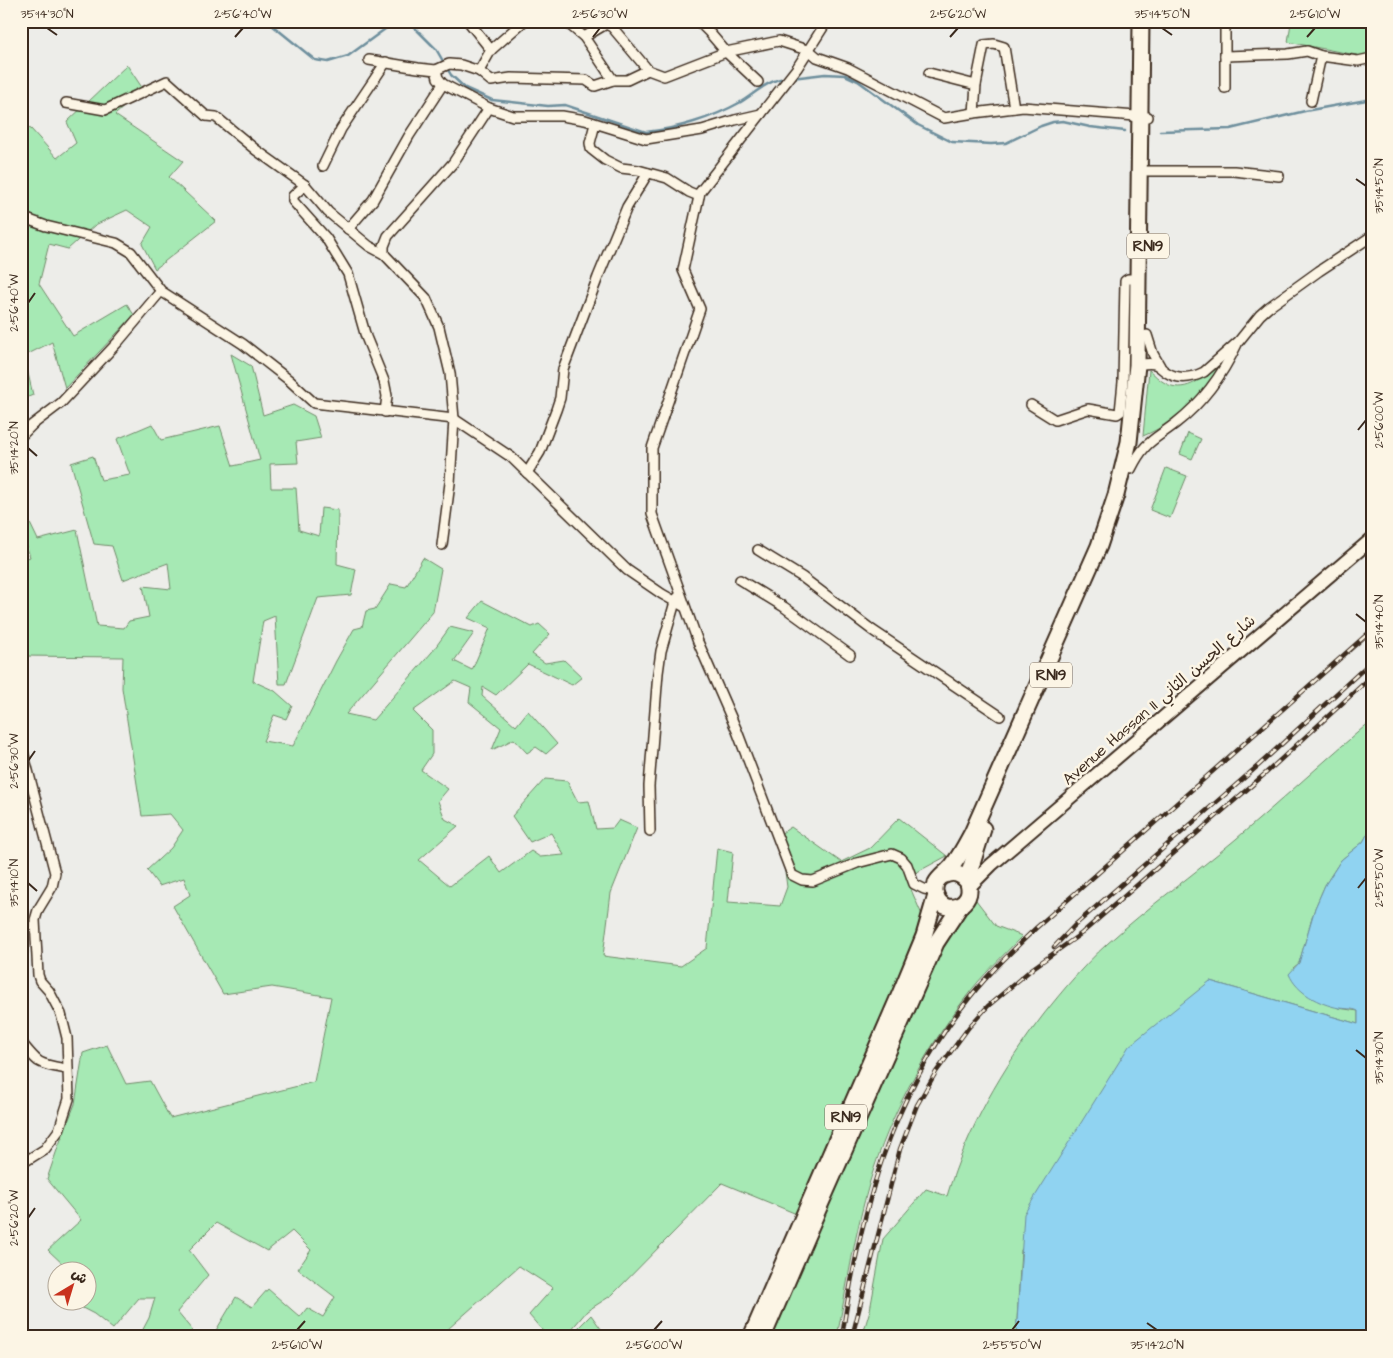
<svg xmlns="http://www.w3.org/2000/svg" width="1393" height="1358" font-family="'Architects Daughter','Playpen Sans Arabic',sans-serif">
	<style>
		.green { fill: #a6e9b4; stroke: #708a69 }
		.water { fill: #90d3f1; stroke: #6e8f9d }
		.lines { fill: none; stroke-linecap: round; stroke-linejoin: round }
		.stream { stroke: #6e8f9d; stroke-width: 2.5 }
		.street-casing { stroke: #3b2a1e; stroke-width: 12 }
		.secondary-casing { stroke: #3b2a1e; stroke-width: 16 }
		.highway-casing { stroke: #3b2a1e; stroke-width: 19 }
		.street { stroke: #fcf5e5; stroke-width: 9 }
		.secondary { stroke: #fcf5e5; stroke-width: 12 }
		.highway { stroke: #fcf5e5; stroke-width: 15 }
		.rail-casing { stroke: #3b2a1e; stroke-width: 4.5 }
		.rail { stroke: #fcf5e5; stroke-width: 2.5; stroke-dasharray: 8; stroke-linecap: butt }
		.ticks { fill: none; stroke: #3b2a1e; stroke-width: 2 }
		.labels { text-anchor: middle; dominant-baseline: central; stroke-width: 5; stroke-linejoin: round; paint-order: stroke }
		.shield { fill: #fcf5e5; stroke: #75675a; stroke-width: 1 }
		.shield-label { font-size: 15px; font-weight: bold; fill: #3b2a1e }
		.street-label { font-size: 16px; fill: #3b2a1e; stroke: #fcf5e5 }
		.neatline { fill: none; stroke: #3b2a1e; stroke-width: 2 }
		.ticks-label { font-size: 12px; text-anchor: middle; fill: #3b2a1e }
	</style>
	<rect width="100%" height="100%" fill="#edede9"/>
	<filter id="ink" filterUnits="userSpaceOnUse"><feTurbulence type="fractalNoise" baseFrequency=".02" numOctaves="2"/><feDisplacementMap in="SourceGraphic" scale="10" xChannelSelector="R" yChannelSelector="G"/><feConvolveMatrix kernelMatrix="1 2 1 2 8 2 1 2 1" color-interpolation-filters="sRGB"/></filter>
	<g filter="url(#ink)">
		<g class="green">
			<path d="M 1289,21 L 1372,21 L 1372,58 L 1288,42 L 1291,23 Z"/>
			<path d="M 127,65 L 143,89 L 115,115 L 183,161 L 169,177 L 216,221 L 155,269 L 142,244 L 152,227 L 127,210 L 95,225 L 68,249 L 49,244 L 39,284 L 73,336 L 127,304 L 134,315 L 65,388 L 52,342 L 24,356 L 33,395 L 21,400 L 21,125 L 31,129 L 57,158 L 76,143 L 67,122 Z"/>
			<path d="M 231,354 L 251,366 L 263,415 L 293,405 L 314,416 L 321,438 L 296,442 L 298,463 L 270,464 L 271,488 L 296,488 L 299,530 L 319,536 L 321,508 L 338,510 L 337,564 L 356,569 L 351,595 L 318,598 L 286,684 L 279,684 L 275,616 L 263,621 L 253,681 L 275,691 L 292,706 L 286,719 L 274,715 L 263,741 L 293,746 L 336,661 L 354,629 L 362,627 L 366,611 L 375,609 L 391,584 L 406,587 L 423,558 L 441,569 L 433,612 L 346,714 L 373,720 L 432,652 L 450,627 L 474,633 L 454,661 L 472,670 L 490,628 L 468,618 L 482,601 L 532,627 L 539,624 L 550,634 L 532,654 L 545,663 L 564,660 L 582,677 L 572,685 L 528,664 L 496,695 L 483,687 L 482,696 L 516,726 L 528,711 L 557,744 L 546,754 L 536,747 L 527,753 L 514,739 L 492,750 L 501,728 L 469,702 L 471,688 L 455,681 L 413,711 L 432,730 L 432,754 L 421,770 L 448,789 L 438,801 L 445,819 L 458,826 L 419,860 L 450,886 L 489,856 L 501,873 L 531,851 L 540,857 L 564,855 L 551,833 L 530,842 L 512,816 L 545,779 L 567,781 L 578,802 L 589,801 L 596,829 L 613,828 L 619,820 L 637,828 L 611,893 L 603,956 L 681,966 L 707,948 L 717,848 L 733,852 L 728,902 L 780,906 L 787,887 L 780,834 L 791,827 L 841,862 L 870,848 L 899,818 L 947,856 L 906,878 L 922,915 L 906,967 L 799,1215 L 722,1183 L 612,1295 L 587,1311 L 565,1337 L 548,1337 L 529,1315 L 553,1288 L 519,1266 L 439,1337 L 212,1337 L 236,1297 L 252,1307 L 268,1289 L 300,1317 L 307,1308 L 323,1317 L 335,1297 L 298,1269 L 311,1250 L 292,1231 L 267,1251 L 216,1223 L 189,1250 L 208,1275 L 177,1312 L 192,1330 L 185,1337 L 139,1337 L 149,1318 L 155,1298 L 139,1298 L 113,1329 L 94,1314 L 69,1301 L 88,1300 L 88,1270 L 63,1270 L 66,1267 L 48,1250 L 81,1220 L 47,1179 L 58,1147 L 75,1104 L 83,1053 L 107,1045 L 126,1084 L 150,1081 L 170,1118 L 314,1082 L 331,997 L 272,987 L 223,994 L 173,906 L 190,895 L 184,878 L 159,886 L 147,870 L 171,848 L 183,830 L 170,814 L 142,816 L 122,688 L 123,657 L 21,656 L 21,560 L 30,557 L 21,528 L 21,520 L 26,515 L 38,540 L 77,530 L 97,626 L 124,628 L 129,621 L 149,617 L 143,586 L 171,589 L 168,563 L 123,580 L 112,546 L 94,544 L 71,463 L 93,456 L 101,480 L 130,475 L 117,439 L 152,424 L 161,440 L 220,426 L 233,466 L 260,460 Z"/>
			<path d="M 1214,367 L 1218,370 C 1195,401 1179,421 1143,436 L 1149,370 C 1154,374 1159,380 1165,383 C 1183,394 1202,380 1214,367 Z"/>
			<path d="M 1188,433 L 1201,439 L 1192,459 L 1180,454 Z"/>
			<path d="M 1166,468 L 1187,476 L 1170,518 L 1150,510 Z"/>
			<path d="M 1372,720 L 1372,826 L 1363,842 L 1341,860 L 1325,885 L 1315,908 L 1299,963 L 1293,968 L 1338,1008 L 1358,1011 L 1358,1024 L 1210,981 L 1021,1250 L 1016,1337 L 862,1337 L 870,1310 L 883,1239 L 926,1189 L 947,1196 C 967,1129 1002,1069 1044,1014 C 1063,990 1084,965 1107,944 C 1148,907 1193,875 1236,839 C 1282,800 1326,759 1372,720 Z"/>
			<path d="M 976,900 L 996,926 L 1022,936 C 1003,956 982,975 966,997 C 924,1052 890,1115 870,1181 C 855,1232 847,1285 837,1337 L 767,1337 L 926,968 L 956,919 Z"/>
			<path d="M 591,1315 L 607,1337 L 569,1337 Z"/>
		</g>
		<path class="water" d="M 1372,826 L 1372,1337 L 1016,1337 L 1024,1214 L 1129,1046 L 1210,981 L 1358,1024 L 1358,1011 C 1352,1008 1345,1009 1339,1008 C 1319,1004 1297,993 1289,974 L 1299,963 L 1315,908 L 1325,885 L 1341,860 L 1363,842 Z"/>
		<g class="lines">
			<g class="stream">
				<path d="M 267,21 L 315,60 L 328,62 L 348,56 L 392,24 L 403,22 L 414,27 L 436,49 L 451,75 L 465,88 L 492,100 L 548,106 L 565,105 L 646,132 C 677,129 712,118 739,103 C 753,95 769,79 786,78"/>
				<path d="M 792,78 L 825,74 L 845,75 L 858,81 L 918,125 L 952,142 L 991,144 L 1006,143 L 1041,126 L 1053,122 L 1063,121 L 1090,127 L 1125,131"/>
				<path d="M 1160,131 L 1230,129 L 1305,111 L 1372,99"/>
			</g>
			<defs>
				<g id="street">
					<path d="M 468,21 L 491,50 L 524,21"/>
					<path d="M 565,21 L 584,37 L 613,80"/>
					<path d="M 698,21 L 709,32 L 726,52 L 758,82"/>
					<path d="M 827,21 L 797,68 L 700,192 L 683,270 L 700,309 L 652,448 L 652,514 L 698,642 L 737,731 L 792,875 L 802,880 L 813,881 L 857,863 L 892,854 L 901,858 L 907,865 L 914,884 L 924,889 L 935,891"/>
					<path d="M 1225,21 L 1225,88"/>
					<path d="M 584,37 L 606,24 L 612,27 L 648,70"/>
					<path d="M 491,50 L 479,71 L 491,81 L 511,78 L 586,80 L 595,86 L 613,80 L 627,80 L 648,70 L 664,76 L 726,52 L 779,41 L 810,51 L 817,57 L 848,68 L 944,118 L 974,113 L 1023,107 L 1148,117"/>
					<path d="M 1225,56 L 1288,54 L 1307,51 L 1321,56 L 1358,61 L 1372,58"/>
					<path d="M 369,60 L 418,68 L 436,70 L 449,64 L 461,65 L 479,71"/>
					<path d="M 436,70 L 438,78 L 443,84 L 489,108"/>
					<path d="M 929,73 L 976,85"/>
					<path d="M 1311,101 L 1321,56"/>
					<path d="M 66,103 L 105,110 L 167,81 L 206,116 L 216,117 L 256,150 L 305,185 L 328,212 L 369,246 L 384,254 L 426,298 L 439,327 L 450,373 L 454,419 L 450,483 L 442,545"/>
					<path d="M 974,113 L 976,85 L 984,45 L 994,44 L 1004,47 L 1014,108"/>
					<path d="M 595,124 L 590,143 L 591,149 L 605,160 L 621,168 L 638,170 L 667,178 L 689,192 L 699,196"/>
					<path d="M 323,166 L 341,129 L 386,62"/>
					<path d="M 1148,171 L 1234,171 L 1279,176"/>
					<path d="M 305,185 L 293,196 L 293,201 L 326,238 L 348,274 L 366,337 L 384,381 L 387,396 L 385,412"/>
					<path d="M 21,217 L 46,226 L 116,243 L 131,252 L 161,291 L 243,344 L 289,380 L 314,403 L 454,419 L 511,457 L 627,570 L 662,594 L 685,607"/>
					<path d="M 348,229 L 373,200 L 409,136 L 443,84"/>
					<path d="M 384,254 L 384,246 L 388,236 L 453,163 L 489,108 L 513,116 L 562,116 L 585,120 L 646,139 L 702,130 L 735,120 L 761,114"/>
					<path d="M 1147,335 L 1153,354 L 1160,366"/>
					<path d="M 1137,365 C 1144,364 1151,362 1157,365 C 1160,367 1163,370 1166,372 C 1178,380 1192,378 1204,372 L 1239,341 L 1260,315 L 1269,307 L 1319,271 L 1372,236"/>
					<path d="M 1031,405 L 1055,420 L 1088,409 L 1117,414 L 1120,412 L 1123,382 L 1125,281 L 1128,279 L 1137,279"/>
					<path d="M 21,436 L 32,425 L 61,403 L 118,342 L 161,291"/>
					<path d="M 1131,469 C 1145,441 1153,441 1176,423 C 1203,402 1223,374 1237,344"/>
					<path d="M 527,473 L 540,452 L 556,410 L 560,398 L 563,369 L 598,277 L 627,207 L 648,173"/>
					<path d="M 758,550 L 802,577 L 872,630 L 1000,716"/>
					<path d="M 740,580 L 784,607 L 850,655"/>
					<path d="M 21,744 L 55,873 L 52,887 L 38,910 L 35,920 L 38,975 L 40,981 L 49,991 L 61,1014 L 67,1038 L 69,1099 L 59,1130 L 45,1149 L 21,1164"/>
					<path d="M 650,831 L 649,786 L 658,673 L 661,651 L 675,602 L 678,597"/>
					<path d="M 21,1042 C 39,1065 39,1064 67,1069"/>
				</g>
				<path id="secondary" d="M 969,887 L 991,865 L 1372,539"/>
				<g id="highway">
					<path d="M 943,876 C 952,871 960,873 967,881 C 978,906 942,918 936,895 C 934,891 935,887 936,883 C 939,877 947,872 952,866 C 960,856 966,844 972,833 L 1099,546 L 1116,495 L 1129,442 L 1137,365 L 1141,21"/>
					<path d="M 965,879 L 970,870 L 983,829"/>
					<path d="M 751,1337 L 900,994 L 924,936 L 936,895"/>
					<path d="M 763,1337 L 820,1205 L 936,943 L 961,905"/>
				</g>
			</defs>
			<use href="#street" class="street-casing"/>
			<use href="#secondary" class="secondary-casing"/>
			<use href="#highway" class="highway-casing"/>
			<use href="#street" class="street"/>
			<use href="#secondary" class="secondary"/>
			<use href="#highway" class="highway"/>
			<defs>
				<g id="rail">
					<path d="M 1054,947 L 1075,925 L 1259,765 L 1372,661"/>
					<path d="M 842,1337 C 860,1213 890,1096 970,997 C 990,972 1013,950 1036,928 L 1372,630"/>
					<path d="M 852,1337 L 900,1149 L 917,1105 L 936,1072 L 969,1027 L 988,1006 L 1033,968 L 1082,933 L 1266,773 L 1372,676"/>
				</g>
			</defs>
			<use href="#rail" class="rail-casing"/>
			<use href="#rail" class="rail"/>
		</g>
	</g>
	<path class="ticks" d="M 47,28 L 57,35M 1162,28 L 1172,35M 235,37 L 243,28M 593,37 L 600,28M 950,37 L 958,28M 1307,37 L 1315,28M 1356,179 L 1366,186M 28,303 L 35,293M 1358,430 L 1366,420M 28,448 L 37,456M 1356,614 L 1366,622M 28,761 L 35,751M 28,883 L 37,891M 1358,888 L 1366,878M 1356,1050 L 1366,1058M 28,1218 L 35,1208M 1147,1323 L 1157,1330M 297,1330 L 305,1321M 654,1330 L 662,1321M 1012,1330 L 1019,1321"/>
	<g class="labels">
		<g class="shield">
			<rect x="1127" y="233.5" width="42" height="25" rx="4"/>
			<rect x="1030" y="662.5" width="42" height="25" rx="4"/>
			<rect x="825" y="1104.5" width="42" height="25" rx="4"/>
		</g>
		<g class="shield-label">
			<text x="1148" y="246">RN19</text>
			<text x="1051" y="675">RN19</text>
			<text x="846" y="1117">RN19</text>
		</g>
		<g class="street-label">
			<text transform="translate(1159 700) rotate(-41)">Avenue Hassan II شارع الحسن الثاني</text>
		</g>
	</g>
	<rect width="1393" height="1358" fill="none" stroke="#fcf5e5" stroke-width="55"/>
	<g transform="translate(72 1286) rotate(38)"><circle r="24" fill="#fcf5e5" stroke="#afa495"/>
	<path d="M0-4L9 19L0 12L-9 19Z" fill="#c8321e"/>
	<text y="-8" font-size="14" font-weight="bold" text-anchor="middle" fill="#3b2a1e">ش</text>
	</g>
	<rect x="28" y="28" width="1338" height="1302" class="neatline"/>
	<g class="ticks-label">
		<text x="47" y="18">35°14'30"N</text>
		<text x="243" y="18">2°56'40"W</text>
		<text x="600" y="18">2°56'30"W</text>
		<text x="958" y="18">2°56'20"W</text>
		<text x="1162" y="18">35°14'50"N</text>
		<text x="1315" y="18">2°56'10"W</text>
		<text transform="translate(1379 186) rotate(-90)" y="4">35°14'50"N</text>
		<text transform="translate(14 303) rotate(-90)" y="4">2°56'40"W</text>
		<text transform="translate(1379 420) rotate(-90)" y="4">2°56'00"W</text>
		<text transform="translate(14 448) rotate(-90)" y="4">35°14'20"N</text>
		<text transform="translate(1379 622) rotate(-90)" y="4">35°14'40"N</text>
		<text transform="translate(14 761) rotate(-90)" y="4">2°56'30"W</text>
		<text transform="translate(1379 878) rotate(-90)" y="4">2°55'50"W</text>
		<text transform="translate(14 883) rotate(-90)" y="4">35°14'10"N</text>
		<text transform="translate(1379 1058) rotate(-90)" y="4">35°14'30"N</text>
		<text transform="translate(14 1218) rotate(-90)" y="4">2°56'20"W</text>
		<text x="297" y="1349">2°56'10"W</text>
		<text x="654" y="1349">2°56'00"W</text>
		<text x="1012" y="1349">2°55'50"W</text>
		<text x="1157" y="1349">35°14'20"N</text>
	</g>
</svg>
